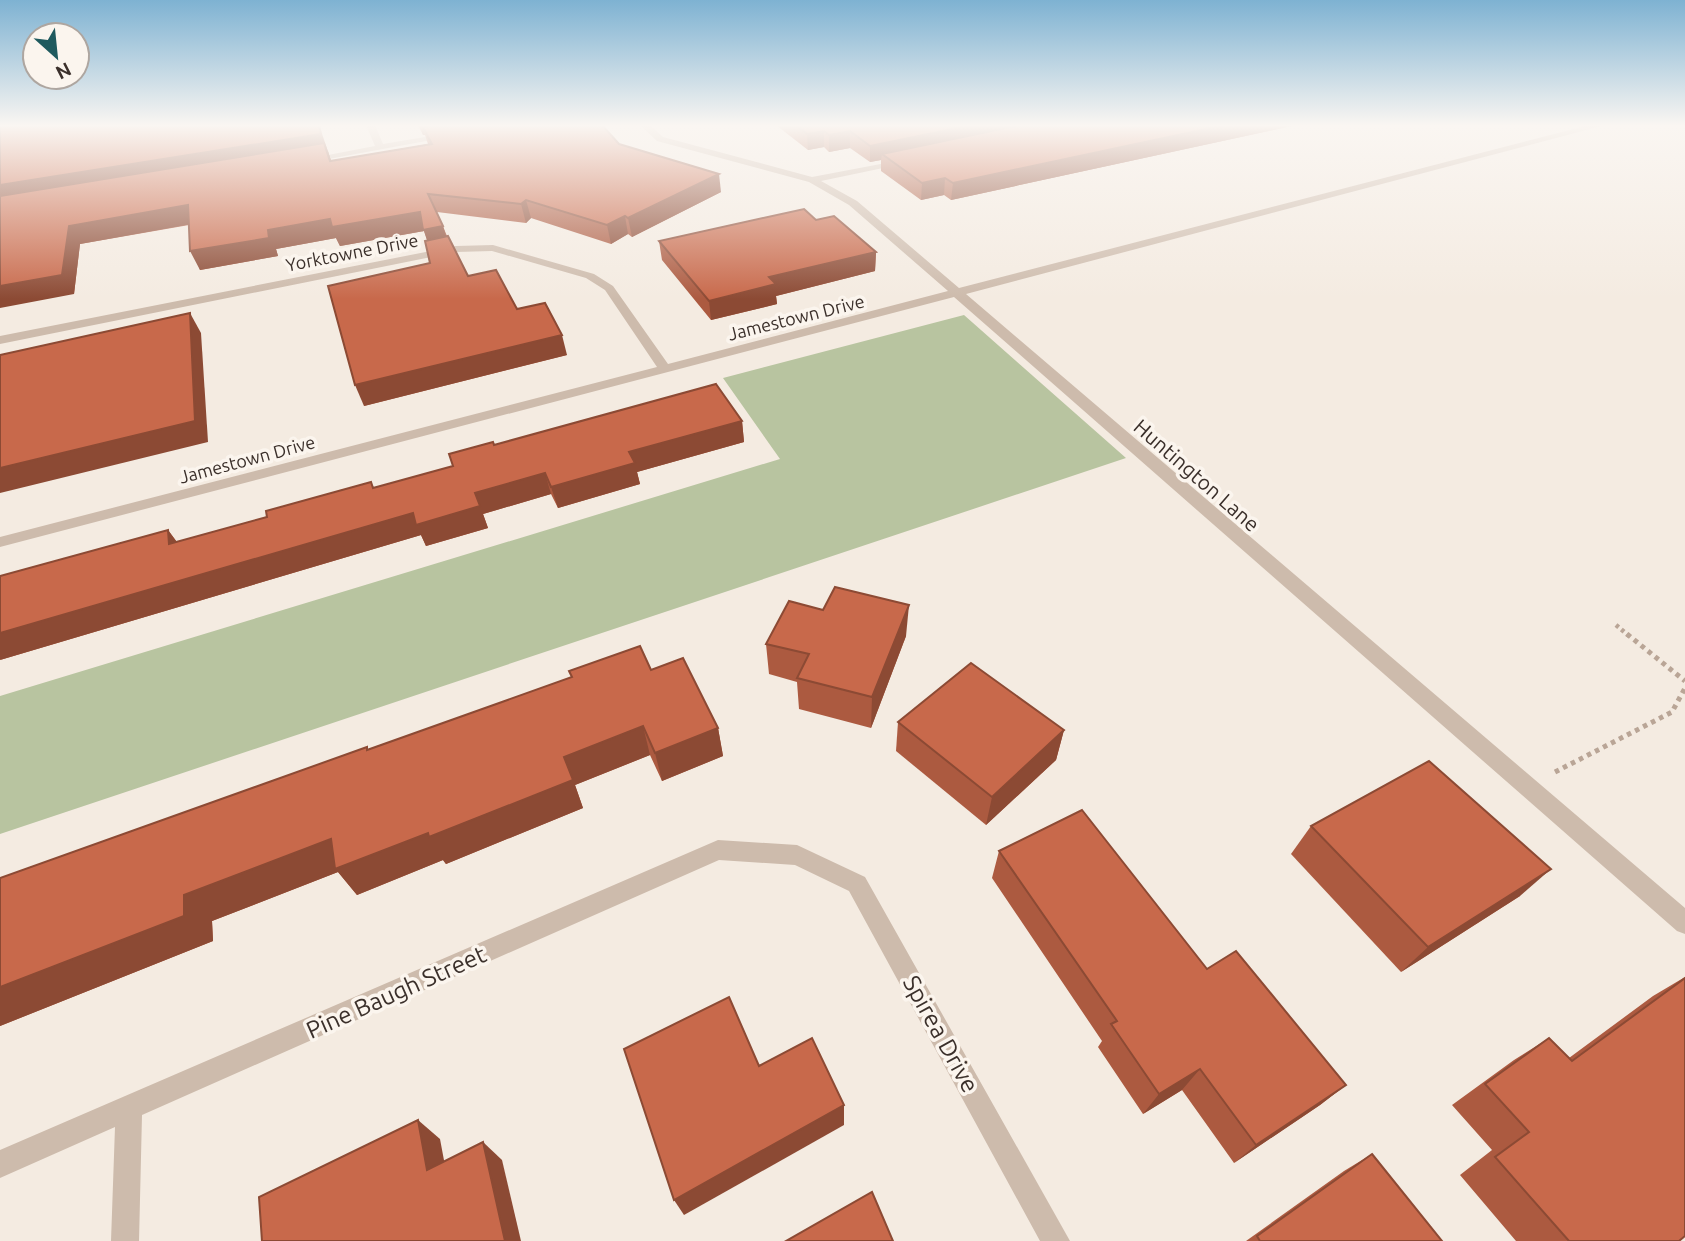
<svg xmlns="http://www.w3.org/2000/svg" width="1685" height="1241" font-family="Ubuntu,sans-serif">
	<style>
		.green { fill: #b8c4a0 }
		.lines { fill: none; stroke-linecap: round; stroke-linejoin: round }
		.path-far1 { stroke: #b9a596; stroke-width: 4.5; stroke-dasharray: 3.5 3.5; stroke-linecap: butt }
		.path { stroke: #b9a596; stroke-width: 5; stroke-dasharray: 4.5 4.5; stroke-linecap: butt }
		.street { fill: #cdbbac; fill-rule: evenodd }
		.wall { fill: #ac5a40 }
		.shaded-wall { fill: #8c4a34 }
		.building { fill: #c8694b; stroke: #8c4a34; stroke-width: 2 }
		.labels { text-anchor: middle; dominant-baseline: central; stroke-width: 7; stroke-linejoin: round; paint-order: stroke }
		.far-street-label { font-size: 18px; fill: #3b302b; stroke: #fbf5ee }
		.street-label { font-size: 21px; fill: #3b302b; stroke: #fbf5ee }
		.near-street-label { font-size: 24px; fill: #3b302b; stroke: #fbf5ee }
	</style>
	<rect width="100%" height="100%" fill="#f4ebe1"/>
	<path class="green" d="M 964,315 L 1126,458 L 0,834 L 0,696 L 780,459 L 723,378 Z"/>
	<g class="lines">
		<path class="path-far1" d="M 1616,625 L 1629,636"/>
		<g class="path">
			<path d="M 1627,634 L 1685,681"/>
			<path d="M 1555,772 L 1672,712 L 1685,688"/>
		</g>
		<g class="street">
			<path d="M 366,125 L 375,125 L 383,144 L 449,133 L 453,136 L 307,163 L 302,160 L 375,146 Z"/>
			<path d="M 640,125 L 650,125 L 663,137 L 812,177 L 907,159 L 907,163 L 821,181 L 857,201 L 959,288 L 1589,125 L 1605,125 L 966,294 L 1685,908 L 1685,934 L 1677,931 L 954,297 L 0,547 L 0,537 L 657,367 L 605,290 L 586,278 L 492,251 L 456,252 L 0,344 L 0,336 L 456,246 L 493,245 L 594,274 L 613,286 L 668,364 L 948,291 L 849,205 L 809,182 L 657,141 Z"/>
			<path d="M 718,840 L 797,845 L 865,877 L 1070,1241 L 1040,1241 L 849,891 L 795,865 L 719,860 L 142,1115 L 139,1241 L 111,1241 L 115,1127 L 0,1178 L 0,1150 Z"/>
		</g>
	</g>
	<g class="wall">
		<path d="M 0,125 L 328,151 L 331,161 L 428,144 L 425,135 L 423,135 L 418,125 L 602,125 L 619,144 L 721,192 L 632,237 L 628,234 L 611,244 L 531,218 L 526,223 L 437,212 L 447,236 L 468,276 L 517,309 L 567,355 L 364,406 L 430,263 L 427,240 L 424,231 L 340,246 L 336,238 L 276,249 L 278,256 L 200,270 L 189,225 L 80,244 L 74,294 Z"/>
		<path d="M 776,125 L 1296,125 L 951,200 L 944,195 L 921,200 L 881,171 L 881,160 L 870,162 L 850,148 L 829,152 L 824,147 L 808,150 Z"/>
		<path d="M 816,220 L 876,252 L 875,271 L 776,296 L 777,304 L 711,320 L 662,260 L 659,241 Z"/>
		<path d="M 742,421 L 744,442 L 637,472 L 640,484 L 558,508 L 551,494 L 483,514 L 488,528 L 426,546 L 421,535 L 0,660 L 168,530 L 177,542 L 453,466 L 494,445 Z"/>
		<path d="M 906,636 L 871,728 L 799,709 L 797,682 L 769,674 L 766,644 Z"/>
		<path d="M 651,670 L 718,728 L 723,756 L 662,781 L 650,755 L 575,785 L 583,808 L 446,864 L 443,860 L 357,895 L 338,872 L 212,921 L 213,941 L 0,1026 L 0,878 L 368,750 Z"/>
		<path d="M 898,722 L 1064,730 L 1056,760 L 986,825 L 896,751 Z"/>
		<path d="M 1311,826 L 1520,896 L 1401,972 L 1291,854 Z"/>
		<path d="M 999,851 L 1207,969 L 1346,1085 L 1320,1105 L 1234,1163 L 1182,1090 L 1143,1114 L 1098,1047 L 1102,1041 L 992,878 Z"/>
		<path d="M 1685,977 L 1685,1236 L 1679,1241 L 1516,1241 L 1460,1175 L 1492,1150 L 1452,1105 L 1514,1060 L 1549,1038 L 1569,1058 L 1653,996 Z"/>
		<path d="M 1372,1154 L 1442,1241 L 1246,1241 L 1344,1171 Z"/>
	</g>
	<g class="shaded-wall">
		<path d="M 319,125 L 337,178 L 0,205 L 0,185 Z"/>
		<path d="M 420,125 L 482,125 L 423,127 L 425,135 L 423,135 Z"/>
		<path d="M 972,125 L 1050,125 L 882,154 L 881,160 L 870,162 L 870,146 Z"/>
		<path d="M 1225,125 L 1296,125 L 951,200 L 953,183 Z"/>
		<path d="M 824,131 L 824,147 L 808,150 L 807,134 Z"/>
		<path d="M 850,131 L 850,148 L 829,152 L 829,135 Z"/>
		<path d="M 719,174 L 721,192 L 632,237 L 628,218 Z"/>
		<path d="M 945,178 L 944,195 L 921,200 L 922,183 Z"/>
		<path d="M 526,200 L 531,218 L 526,223 L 521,204 Z"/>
		<path d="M 188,205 L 197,223 L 80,244 L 74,294 L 0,308 L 0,286 L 69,226 Z"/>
		<path d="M 420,212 L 443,226 L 449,245 L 430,249 L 424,231 L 340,246 L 336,238 L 276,249 L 278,256 L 200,270 L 190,251 L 268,230 L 330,219 Z"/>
		<path d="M 625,216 L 628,234 L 611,244 L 607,225 Z"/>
		<path d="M 876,252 L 875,271 L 776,296 L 777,304 L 711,320 L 709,301 L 769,277 Z"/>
		<path d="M 190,313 L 201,333 L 208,442 L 0,493 L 0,468 Z"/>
		<path d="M 562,335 L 567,355 L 364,406 L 355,385 Z"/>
		<path d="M 742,421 L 744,442 L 637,472 L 640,484 L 558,508 L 551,487 L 629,452 Z"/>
		<path d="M 545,473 L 551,494 L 483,514 L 488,528 L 426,546 L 421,535 L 0,660 L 0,633 Z"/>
		<path d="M 168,530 L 184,552 L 169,544 Z"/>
		<path d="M 909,605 L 906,636 L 871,728 L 872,697 Z"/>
		<path d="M 643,726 L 650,755 L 575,785 L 583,808 L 446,864 L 443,860 L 357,895 L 338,872 L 212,921 L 213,941 L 0,1026 L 0,987 L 184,895 L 331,839 L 564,757 Z"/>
		<path d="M 718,728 L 723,756 L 662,781 L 655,753 Z"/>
		<path d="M 1064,730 L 1056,760 L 986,825 L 992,797 Z"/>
		<path d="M 1551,869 L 1520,896 L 1401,972 L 1428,947 Z"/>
		<path d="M 1200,1069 L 1182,1090 L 1143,1114 L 1159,1094 Z"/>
		<path d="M 1346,1085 L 1320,1105 L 1234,1163 L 1256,1145 Z"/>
		<path d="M 844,1105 L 844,1125 L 684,1215 L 674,1200 Z"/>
		<path d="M 418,1120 L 440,1139 L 449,1187 L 427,1170 Z"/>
		<path d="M 483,1142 L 502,1160 L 521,1241 L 505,1241 Z"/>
	</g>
	<g class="building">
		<path d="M 0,125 L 319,125 L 321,134 L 0,185 Z"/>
		<path d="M 431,125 L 602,125 L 619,144 L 719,174 L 628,218 L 625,216 L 607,225 L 526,200 L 521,204 L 428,194 L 443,226 L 423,230 L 420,212 L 332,227 L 330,219 L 268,230 L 269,238 L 190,251 L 188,205 L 69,226 L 62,275 L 0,286 L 0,196 L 324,143 L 330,161 L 432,144 L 423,127 Z"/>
		<path d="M 796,125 L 972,125 L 870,146 L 850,131 L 829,135 L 824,131 L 807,134 Z"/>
		<path d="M 1020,125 L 1225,125 L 953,183 L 945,178 L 922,183 L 882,154 Z"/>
		<path d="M 804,209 L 816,220 L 834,216 L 876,252 L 769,277 L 776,284 L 709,301 L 659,241 Z"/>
		<path d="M 448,236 L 468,276 L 496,270 L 517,309 L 545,303 L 562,335 L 355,385 L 328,286 L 430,263 L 425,241 Z"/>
		<path d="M 190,313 L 195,421 L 0,468 L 0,355 Z"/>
		<path d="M 716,384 L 742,421 L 629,452 L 635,463 L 551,487 L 545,473 L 475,493 L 480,506 L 416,525 L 413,513 L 0,633 L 0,576 L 168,530 L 169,544 L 267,517 L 266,511 L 371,482 L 373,488 L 453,466 L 449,454 L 493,442 L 494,445 Z"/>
		<path d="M 835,587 L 909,605 L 872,697 L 797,678 L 809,654 L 766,644 L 789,601 L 823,610 Z"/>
		<path d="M 640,646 L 651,670 L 683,658 L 718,728 L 655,753 L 643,726 L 564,757 L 573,780 L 429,837 L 428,833 L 335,869 L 331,839 L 184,895 L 184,916 L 0,987 L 0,878 L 367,747 L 367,750 L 572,677 L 569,671 Z"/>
		<path d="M 971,663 L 1064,730 L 992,797 L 898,722 Z"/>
		<path d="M 1429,761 L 1551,869 L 1428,947 L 1311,826 Z"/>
		<path d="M 1082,810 L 1207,969 L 1236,951 L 1346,1085 L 1256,1145 L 1200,1069 L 1159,1094 L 1111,1024 L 1117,1021 L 999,851 Z"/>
		<path d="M 1685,978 L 1685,1236 L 1679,1241 L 1569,1241 L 1495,1157 L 1529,1132 L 1485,1084 L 1549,1038 L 1572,1061 Z"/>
		<path d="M 729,997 L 759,1066 L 812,1038 L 844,1105 L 674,1200 L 624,1049 Z"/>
		<path d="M 418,1120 L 427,1170 L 483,1142 L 505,1241 L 262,1241 L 259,1197 Z"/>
		<path d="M 1372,1154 L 1442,1241 L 1260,1241 L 1257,1236 Z"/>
		<path d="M 872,1192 L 893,1241 L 786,1241 Z"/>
	</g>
	<linearGradient id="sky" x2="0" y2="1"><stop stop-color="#7eb2d2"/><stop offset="0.42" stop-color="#faf6f2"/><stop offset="1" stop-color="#faf6f2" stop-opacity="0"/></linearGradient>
	<rect width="1685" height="299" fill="url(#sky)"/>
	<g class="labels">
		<g class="far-street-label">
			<text transform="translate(352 252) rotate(-11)">Yorktowne Drive</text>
			<text transform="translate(796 317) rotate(-14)">Jamestown Drive</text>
			<text transform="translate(247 459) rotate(-15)">Jamestown Drive</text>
		</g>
		<g class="street-label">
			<text transform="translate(1197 475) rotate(41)">Huntington Lane</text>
		</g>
		<g class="near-street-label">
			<text transform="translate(396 992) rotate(-24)">Pine Baugh Street</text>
			<text transform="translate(941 1034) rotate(61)">Spirea Drive</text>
		</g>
	</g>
	<g transform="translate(56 56) rotate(153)"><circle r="33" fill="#fbf5ee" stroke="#aea6a0" stroke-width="2"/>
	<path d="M0-5L12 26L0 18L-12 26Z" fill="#1f5a5e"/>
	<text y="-10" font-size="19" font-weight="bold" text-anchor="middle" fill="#3b302b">N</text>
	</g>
</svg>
